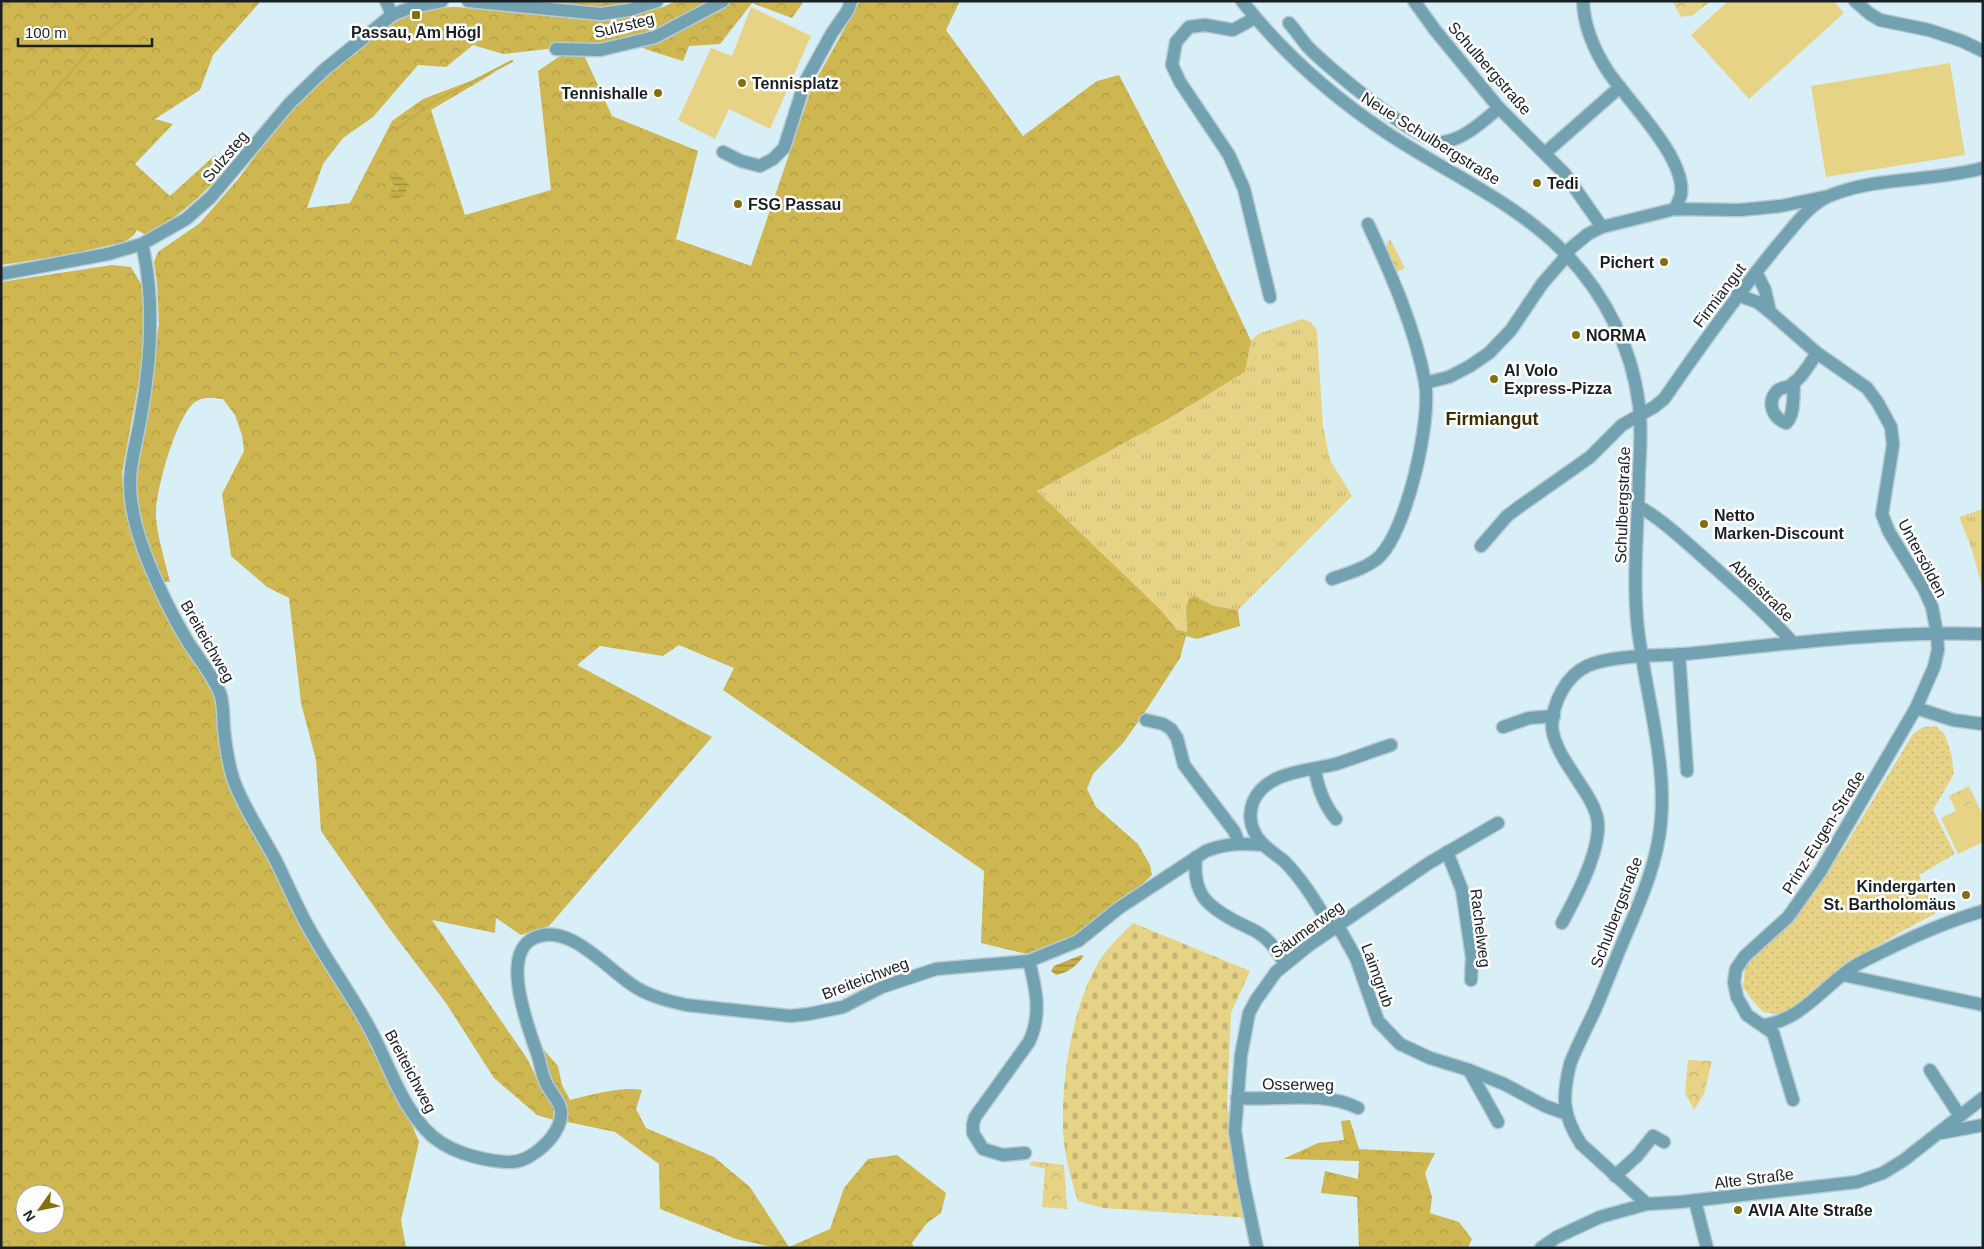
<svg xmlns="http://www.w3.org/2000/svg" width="1984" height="1249" viewBox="0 0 1984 1249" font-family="Helvetica,sans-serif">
<defs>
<pattern id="grass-tufts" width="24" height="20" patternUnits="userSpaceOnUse" patternTransform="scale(1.25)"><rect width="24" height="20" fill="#e7d386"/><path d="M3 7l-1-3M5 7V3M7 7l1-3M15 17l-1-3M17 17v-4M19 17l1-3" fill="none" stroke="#c5b573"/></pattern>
<pattern id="forest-crowns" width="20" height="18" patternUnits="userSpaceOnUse" patternTransform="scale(1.25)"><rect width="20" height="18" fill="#ceb651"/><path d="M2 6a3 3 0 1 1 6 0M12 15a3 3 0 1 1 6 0" fill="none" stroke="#b09c46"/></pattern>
<pattern id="cemetery-stones" width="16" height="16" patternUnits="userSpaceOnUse" patternTransform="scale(1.25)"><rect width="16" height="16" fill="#e7d386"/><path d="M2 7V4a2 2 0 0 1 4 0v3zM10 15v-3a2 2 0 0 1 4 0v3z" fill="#c5b573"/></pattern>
<pattern id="park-crowns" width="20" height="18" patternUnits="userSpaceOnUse" patternTransform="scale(1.25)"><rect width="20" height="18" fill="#e7d386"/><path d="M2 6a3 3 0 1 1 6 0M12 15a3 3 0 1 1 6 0" fill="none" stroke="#c5b573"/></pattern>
<pattern id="garden-dots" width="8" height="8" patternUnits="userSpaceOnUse" patternTransform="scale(1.25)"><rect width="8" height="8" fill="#e7d386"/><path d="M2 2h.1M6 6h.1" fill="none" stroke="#c5b573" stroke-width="1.8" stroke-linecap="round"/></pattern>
<pattern id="water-rules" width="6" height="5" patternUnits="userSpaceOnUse" patternTransform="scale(1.25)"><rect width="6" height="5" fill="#c5ad47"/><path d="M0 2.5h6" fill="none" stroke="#9f8c3b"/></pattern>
</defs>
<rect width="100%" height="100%" fill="#d9eff7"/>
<g fill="url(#grass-tufts)">
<path d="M1302,319L1311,322L1317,331L1323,426L1330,460L1352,496L1238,610L1214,606L1195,596L1186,607L1187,633L1177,630L1161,610L1037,491L1168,419L1245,372L1251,341L1258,334Z"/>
<path d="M1983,509V589L1970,544L1959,517Z"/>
</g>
<g fill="url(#forest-crowns)" fill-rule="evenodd">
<path d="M1,1H261L213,55L200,90L155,119L173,124L135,164L170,196L215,155L227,167C202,196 180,216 146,235L137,230L134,235L125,242L67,255L1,265Z"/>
<path d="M534,1H640L611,8L583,7Z"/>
<path d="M676,1H800L803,3L792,18L752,3L720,44L689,46L683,61L648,50L625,40L503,54L473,45L446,67L418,65L373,117L343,138L323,164L307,208L350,203L392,121L423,99L497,71L431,110L465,215L551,190L538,71L560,56L584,55L612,116L698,151L676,239L751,266L812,87L860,1H960L946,30L1023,136L1097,81L1119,75L1191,213L1251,341L1245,372L1168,419L1037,491L1161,610L1177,630L1187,632L1186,607L1189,598L1195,596L1214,606L1238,610L1240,626L1197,639L1186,636L1180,658L1141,718L1123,743L1093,774L1087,789L1096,807L1138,844L1150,865L1152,875L1134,892L1080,934L1031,955L981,943L984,871L723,690L734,668L679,645L663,656L600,646L577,665L712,737L549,926L521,935L496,918L495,933L432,920L528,1060L543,1092L553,1106L554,1120L537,1115L494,1078L446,1003L389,928L321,831L316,760L301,703L289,598L267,587L231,556L222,494L244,451L242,435L235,415L223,399C214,398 202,396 194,403C176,417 154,495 156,518C158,539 165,561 170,582H164L146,543L139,514L136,487L139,448L159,324L157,283L154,262L158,252L200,223L239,178L279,124L319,82L366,44L402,17L424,8L457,7L577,19L629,15L663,7Z"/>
<path d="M112,265L131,267L141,284L145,317L141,370L122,473L126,514L141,555L211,679L218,704L223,753L403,1103L419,1142L401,1220L406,1248H1V282ZM25,1194H55V1224H25Z"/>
<path d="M537,1049H543L558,1066L562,1085L570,1100C590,1095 621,1086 642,1090L636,1109L646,1128L714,1157L750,1187L789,1247L830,1229L844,1188L868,1159L897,1155L946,1193L941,1213L927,1223L912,1243L914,1248H777L736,1239L660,1209L659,1164L615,1132L563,1121Z"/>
<path d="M1350,1120L1359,1149L1435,1153L1425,1173L1432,1197L1430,1213L1459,1222L1472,1239L1468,1248H1359L1357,1197L1321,1193L1325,1171L1358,1179L1359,1161L1283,1159L1318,1143L1344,1140L1341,1121Z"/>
</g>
<path fill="url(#cemetery-stones)" d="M1133,923L1250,971L1231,1013L1227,1105L1239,1175L1249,1218L1103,1208L1078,1201C1072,1182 1066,1162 1064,1142C1059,1090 1071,1009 1098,963C1107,948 1121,935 1133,923Z"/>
<g fill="url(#park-crowns)">
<path d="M1672,1H1711L1693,15L1681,17Z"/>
<path d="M1390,239L1405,268L1392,275C1386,261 1380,252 1390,239Z"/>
<path d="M1969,786L1976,801L1956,811L1949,796Z"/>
<path d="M1688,1060L1712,1061L1704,1094L1694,1110L1685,1093Z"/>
<path d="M1032,1161L1064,1165L1067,1209L1042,1207L1045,1169L1029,1165Z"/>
</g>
<path fill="url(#garden-dots)" d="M1936,726L1945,735L1951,753L1954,774L1933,810L1955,854L1919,875L1936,913L1901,932L1851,961L1797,1007L1781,1015L1763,1012L1752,1000L1743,987L1745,968L1750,956L1793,919L1842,851L1913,734L1923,727Z"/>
<g fill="#e7d386">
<path d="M1728,1H1834L1844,13L1749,99L1691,35Z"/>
<path d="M751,7L811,36L770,129L729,109L715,139L678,120L711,48L732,56Z"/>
<path d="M1950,63L1965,155L1826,177L1811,86Z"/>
<path d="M1976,801L1983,816V842L1958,854L1941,818Z"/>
</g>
<g fill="url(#water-rules)">
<path d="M395,174L404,179L408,184L405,196L393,199L390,193L392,190L398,191L399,187L393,184L390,177Z"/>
<path d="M1081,955L1084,956C1076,966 1068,973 1056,975L1051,971L1054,966Z"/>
</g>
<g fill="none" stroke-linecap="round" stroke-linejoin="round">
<g stroke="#c5ad47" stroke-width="2.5">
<path d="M398,128L435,101L512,61"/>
<path d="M1,133L36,112L103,35L145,1"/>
</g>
<defs>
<g id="minor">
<path d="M386,1L392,15"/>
<path d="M468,1L601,14L629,10L657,1"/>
<path d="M1242,1C1282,52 1333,97 1387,133C1447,173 1514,201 1565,253C1605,294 1632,348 1639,405C1642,428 1640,451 1639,474C1638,523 1633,572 1637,620C1643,685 1667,758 1661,821C1658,859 1643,895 1628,930C1616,957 1606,985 1594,1012C1586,1029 1577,1046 1570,1064C1562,1098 1562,1114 1581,1144L1647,1204"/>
<path d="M1414,1L1435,30L1499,108L1565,174L1602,227L1588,234L1571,248L1562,261L1542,284L1511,330L1489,353L1470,366L1449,377L1425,383"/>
<path d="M1583,1C1584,27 1595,52 1609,73C1629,102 1686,158 1681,194C1680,199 1677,204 1675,209"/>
<path d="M1855,1L1870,14L1880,20L1929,30L1962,41L1983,51"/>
<path d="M1255,18L1233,30L1205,25L1189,27L1176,42L1172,65L1180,82L1229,155L1244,189L1270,297"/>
<path d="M1289,23C1296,31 1302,40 1308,47C1326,66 1421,146 1444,142C1466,138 1483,121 1499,108"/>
<path d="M556,49L600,50L655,37L723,1"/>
<path d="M723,152L741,161L760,166L773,159L784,148L805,82L832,33L848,10L851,1"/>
<path d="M1545,153L1620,87"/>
<path d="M1602,227L1675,209L1740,210L1781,206L1824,197"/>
<path d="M142,244C155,299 151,360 141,416C135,451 125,475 133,512C140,551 167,607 188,642C199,659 212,674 220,693C224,704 223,718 224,730C226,747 228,765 234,781C244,809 262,834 276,861C286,881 295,902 305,921C325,959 351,993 371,1031C388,1063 400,1102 425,1129C444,1151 479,1160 506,1162C520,1163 530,1157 540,1149C551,1140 562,1126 561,1111C560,1101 551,1093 547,1085C542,1076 541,1066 538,1056C529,1029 499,954 534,938C570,921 609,972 637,988C652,997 669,1001 686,1005L790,1016L809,1014L843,1007L882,987L936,969L1029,961L1078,941L1119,908L1206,851C1226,843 1243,843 1264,845"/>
<path d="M1756,272L1765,290L1770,312"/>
<path d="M1,274L108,254L142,244L186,219L211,197L289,104L325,69L392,15L412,7L442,1"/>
<path d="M1737,295L1757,302L1770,312L1817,353L1867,388L1878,403L1891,427L1893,445L1882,514L1889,532L1924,589L1932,607L1937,633L1938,650L1934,667L1916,708L1820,872L1788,917L1745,956L1736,969L1734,982L1737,997L1747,1015L1773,1033L1793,1100"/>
<path d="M1794,382C1793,393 1795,416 1786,423C1773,418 1766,403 1777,391C1781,387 1787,388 1791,385C1802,378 1810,363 1817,353"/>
<path d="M1638,506C1663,520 1683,540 1704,558C1735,586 1766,612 1793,643"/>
<path d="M1481,546L1507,516L1519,507L1590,457L1622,425L1654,407L1664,399C1700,347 1737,295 1777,246C1792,229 1808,205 1829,196C1877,176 1933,182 1983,168"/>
<path d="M1332,579C1348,573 1368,568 1380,556C1407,529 1432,419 1425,382C1415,328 1391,274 1368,224"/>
<path d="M1679,654L1687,771"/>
<path d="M1916,708L1953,720L1983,724"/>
<path d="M1146,720L1163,724L1171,729L1177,738L1184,765L1234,831L1239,843"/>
<path d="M1503,727L1529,718L1554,716"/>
<path d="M1315,770C1318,788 1324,805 1336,819"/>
<path d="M1447,852L1462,890L1472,957L1471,980"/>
<path d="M1196,857C1192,893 1206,906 1237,922C1246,927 1256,930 1264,937C1273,944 1279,954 1285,964"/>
<path d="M1562,923C1576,897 1599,854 1598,824C1597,806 1582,788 1573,773C1564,760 1552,741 1552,725C1553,702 1566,676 1587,666C1611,655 1658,656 1685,654C1783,644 1883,631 1983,634"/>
<path d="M1338,926L1356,958L1378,1021L1400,1044L1430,1058L1469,1070L1504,1084L1545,1106L1567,1114"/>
<path d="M1332,930C1320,908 1302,879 1284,861C1274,853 1262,846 1256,835C1250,825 1249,813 1253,802C1266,771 1308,771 1336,764C1355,758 1372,751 1391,745"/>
<path d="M1843,975L1983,1005"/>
<path d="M1765,1025C1802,1019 1823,987 1853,967C1862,961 1874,956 1884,951C1916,935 1948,921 1983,911"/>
<path d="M1469,1070L1498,1122"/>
<path d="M1930,1070L1960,1116"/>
<path d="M1237,1098C1276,1101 1322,1090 1358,1108"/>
<path d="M1941,1133L1983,1125"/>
<path d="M1025,1153L1003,1155L983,1149L973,1133V1124L975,1117L1029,1042C1042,1015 1036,989 1029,961"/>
<path d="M1615,1176L1637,1156L1653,1136L1664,1142"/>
<path d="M1695,1201L1707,1248"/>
<path d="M1257,1248L1243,1181L1235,1131L1241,1055L1249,1013L1256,1000L1276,972L1308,946L1429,863L1498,823"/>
<path d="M1541,1248L1557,1237L1600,1217L1647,1204L1680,1202L1857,1182L1883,1173L1904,1160L1983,1098"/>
</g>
</defs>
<use href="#minor" stroke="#b6cad1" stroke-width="15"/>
<use href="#minor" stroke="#72a1b1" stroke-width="12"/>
</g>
<g fill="#836f0d" stroke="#fff" stroke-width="2">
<rect x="411" y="10" width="10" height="10" rx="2.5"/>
<circle cx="742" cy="83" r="5"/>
<circle cx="658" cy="93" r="5"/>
<circle cx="1537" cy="183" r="5"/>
<circle cx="738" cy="204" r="5"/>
<circle cx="1664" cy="262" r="5"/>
<circle cx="1576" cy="335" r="5"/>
<circle cx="1494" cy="379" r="5"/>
<circle cx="1704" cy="524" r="5"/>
<circle cx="1966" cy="895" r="5"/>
<circle cx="1738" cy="1210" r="5"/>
</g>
<g text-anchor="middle" stroke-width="5" stroke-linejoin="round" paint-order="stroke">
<g font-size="16" fill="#182023" stroke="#fff">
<text transform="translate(624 25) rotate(-14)" y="6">Sulzsteg</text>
<text transform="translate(1490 68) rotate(49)" y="6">Schulbergstraße</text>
<text transform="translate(1431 138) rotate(32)" y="6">Neue Schulbergstraße</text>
<text transform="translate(225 156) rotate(-50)" y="6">Sulzsteg</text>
<text transform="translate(1719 295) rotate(-53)" y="6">Firmiangut</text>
<text transform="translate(1622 505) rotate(-88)" y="6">Schulbergstraße</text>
<text transform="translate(1923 558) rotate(62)" y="6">Untersölden</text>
<text transform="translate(1762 590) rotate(44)" y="6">Abteistraße</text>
<text transform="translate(208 641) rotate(60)" y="6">Breiteichweg</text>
<text transform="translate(1823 832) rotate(-58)" y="6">Prinz-Eugen-Straße</text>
<text transform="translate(1616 912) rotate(-69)" y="6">Schulbergstraße</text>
<text transform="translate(1481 928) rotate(83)" y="6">Rachelweg</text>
<text transform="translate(1307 929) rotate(-36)" y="6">Säumerweg</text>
<text transform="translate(1378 975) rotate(70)" y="6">Laimgrub</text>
<text transform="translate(865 978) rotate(-21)" y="6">Breiteichweg</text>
<text transform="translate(411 1071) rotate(62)" y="6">Breiteichweg</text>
<text transform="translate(1298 1084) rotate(1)" y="6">Osserweg</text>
<text transform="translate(1754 1178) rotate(-7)" y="6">Alte Straße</text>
</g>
<g font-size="16" font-weight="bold" fill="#182023" stroke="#fff" text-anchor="start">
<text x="416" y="38" text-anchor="middle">Passau, Am Högl</text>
<text x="752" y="89">Tennisplatz</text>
<text x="648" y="99" text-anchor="end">Tennishalle</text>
<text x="1547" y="189">Tedi</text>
<text x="748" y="210">FSG Passau</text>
<text x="1654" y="268" text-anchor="end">Pichert</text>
<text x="1586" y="341">NORMA</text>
<text x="1504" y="376">Al Volo<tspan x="1504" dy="18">Express-Pizza</tspan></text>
<text x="1714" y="521">Netto<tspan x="1714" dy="18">Marken-Discount</tspan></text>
<text x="1956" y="892" text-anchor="end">Kindergarten<tspan x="1956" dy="18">St. Bartholomäus</tspan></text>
<text x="1748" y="1216">AVIA Alte Straße</text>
</g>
<g font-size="18" font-weight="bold" fill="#382f03" stroke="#fff">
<text x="1492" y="425">Firmiangut</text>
</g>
</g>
<rect width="1984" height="1249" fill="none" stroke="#182023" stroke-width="5"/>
<g transform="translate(40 1209) rotate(237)"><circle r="24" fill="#ffffff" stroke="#a3a6a7"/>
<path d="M0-4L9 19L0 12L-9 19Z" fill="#836f0d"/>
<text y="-8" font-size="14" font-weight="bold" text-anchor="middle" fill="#182023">N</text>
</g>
<path d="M18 38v8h134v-8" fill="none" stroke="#182023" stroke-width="2.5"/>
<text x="25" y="38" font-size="15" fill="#182023" stroke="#ffffff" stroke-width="4" paint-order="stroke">100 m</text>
</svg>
